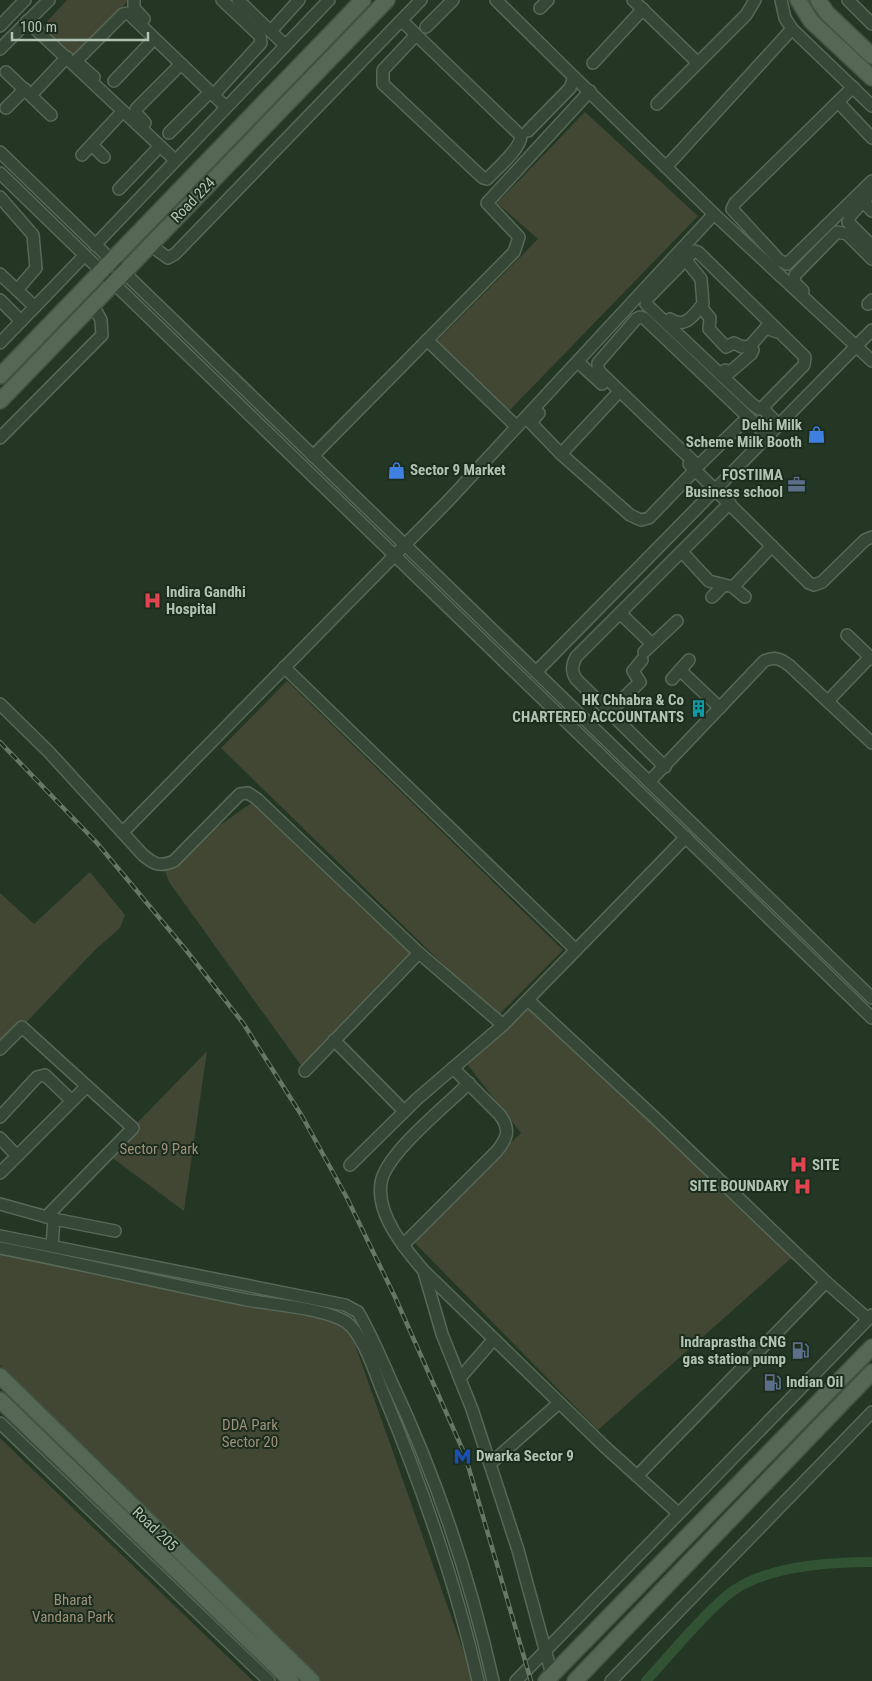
<svg xmlns="http://www.w3.org/2000/svg" width="872" height="1681" viewBox="0 0 872 1681" font-family="'Roboto Condensed',sans-serif">
<rect width="100%" height="100%" fill="#233724"/>
<g fill="#414733">
<path d="M67,0H129L73,59L40,29Z"/>
<path d="M585,112L698,216L508,412L437,341L538,239L497,203Z"/>
<path d="M287,681L563,950L497,1017L221,748Z"/>
<path d="M257,799L419,953L305,1071L169,882L163,865Z"/>
<path d="M90,872L125,915L120,928L96,949L0,1050V893L34,924Z"/>
<path d="M528,1000L796,1254L598,1430L410,1238L521,1133L463,1059Z"/>
<path d="M207,1051L184,1211L107,1154Z"/>
<path d="M0,1249L347,1322L474,1681H315L0,1365Z"/>
<path d="M0,1438L253,1681H0Z"/>
</g>
<g fill="none" stroke-linecap="round" stroke-linejoin="round">
<path stroke="#325333" stroke-width="10" d="M646,1681C672,1653 696,1622 725,1597C760,1566 828,1562 872,1562"/>
<defs>
<g id="minor">
<path d="M134,0V8L144,19"/>
<path d="M238,0L285,45"/>
<path d="M496,0L574,77L570,88L528,131"/>
<path d="M633,0L697,62"/>
<path d="M781,0L785,18L792,29L872,106"/>
<path d="M848,0L872,24"/>
<path d="M540,8L548,0"/>
<path d="M27,21L175,160"/>
<path d="M402,21L521,136C521,148 496,170 487,179L483,178L383,84V70L416,35"/>
<path d="M0,26L25,0"/>
<path d="M426,27L453,0"/>
<path d="M271,31L299,0"/>
<path d="M0,49L49,0"/>
<path d="M593,63L643,9"/>
<path d="M6,72L51,115"/>
<path d="M94,77L79,64L78,59L123,14L128,13L226,107"/>
<path d="M574,77L714,214L872,361"/>
<path d="M114,81L154,39"/>
<path d="M853,87L735,203L732,209L779,260L787,264L872,181"/>
<path d="M218,90L261,43L260,36L222,0"/>
<path d="M31,95L67,57"/>
<path d="M838,102L872,138"/>
<path d="M657,104L746,15L755,0"/>
<path d="M6,108L25,89"/>
<path d="M145,123L136,113V109L181,64"/>
<path d="M169,133L210,92"/>
<path d="M92,145L104,157"/>
<path d="M0,152L872,998"/>
<path d="M82,155L123,111"/>
<path d="M666,167L792,29"/>
<path d="M0,173L872,1018"/>
<path d="M119,189L160,146"/>
<path d="M872,192L850,216L848,222L872,246"/>
<path d="M0,197L33,235L36,268L17,290"/>
<path d="M863,201L872,211"/>
<path d="M95,245L329,0"/>
<path d="M150,245L168,258L175,254L421,0"/>
<path d="M0,274L35,307"/>
<path d="M803,291L794,282L795,275L837,232L847,234L872,259"/>
<path d="M0,300L21,321"/>
<path d="M868,304L872,300"/>
<path d="M701,307L710,318L709,329L726,347L734,343L742,347L750,346L766,328L777,332"/>
<path d="M667,321L670,319C685,329 693,316 703,304L701,279L685,259"/>
<path d="M427,340L517,427"/>
<path d="M0,343L84,256"/>
<path d="M578,362L602,384"/>
<path d="M720,374L725,370L730,372L751,354L753,350L750,346"/>
<path d="M615,396L561,454L630,515L641,520L649,518L695,470"/>
<path d="M762,408L804,365L805,357L698,252L694,251L647,299L646,304L752,404L759,409L762,408L779,425"/>
<path d="M539,413L531,423L561,454"/>
<path d="M748,417L698,466L602,374L598,369V363L636,319L640,317L644,318L768,436"/>
<path d="M0,438L102,335L101,320L93,305"/>
<path d="M313,456L514,252L519,237L487,203L590,91"/>
<path d="M689,464L809,583L814,585L822,582L865,540L872,537"/>
<path d="M682,552L709,581L733,587L745,597"/>
<path d="M733,587L772,546"/>
<path d="M712,597L724,585"/>
<path d="M620,613L652,644"/>
<path d="M847,635L872,659"/>
<path d="M644,652L677,621"/>
<path d="M284,667L576,950"/>
<path d="M680,670L720,708"/>
<path d="M536,672L872,330"/>
<path d="M672,679L689,660"/>
<path d="M828,701L870,657"/>
<path d="M0,704L49,752L143,855C155,865 160,867 174,861L240,794L248,793L257,799L419,953L503,1025"/>
<path d="M609,712L640,682L633,671L642,660"/>
<path d="M665,767L576,679C571,671 572,665 576,657L730,503"/>
<path d="M649,782L764,661C775,656 781,659 790,666L872,743"/>
<path d="M123,832L449,500L714,214"/>
<path d="M528,1000L654,1117L826,1282L868,1319"/>
<path d="M334,1040L404,1111"/>
<path d="M0,1049L22,1027L133,1128L46,1217"/>
<path d="M305,1071L419,953"/>
<path d="M469,1083C447,1105 385,1154 381,1183C376,1215 405,1249 424,1271L605,1447L678,1513"/>
<path d="M0,1117L37,1077L45,1075L72,1101"/>
<path d="M0,1138L17,1156"/>
<path d="M350,1165L417,1099L503,1025L686,837"/>
<path d="M0,1173L87,1086"/>
<path d="M0,1204L54,1219L115,1231"/>
<path d="M0,1236L345,1305L358,1312C371,1334 381,1358 391,1381C436,1476 470,1578 493,1681"/>
<path d="M403,1245L496,1152C507,1139 511,1130 500,1115L453,1068"/>
<path d="M52,1246L54,1219"/>
<path d="M0,1248C83,1264 165,1284 247,1300C274,1305 324,1308 346,1322C363,1333 376,1376 384,1395C422,1487 456,1583 478,1681"/>
<path d="M424,1272L442,1334L472,1409L518,1550L552,1675"/>
<path d="M460,1378L494,1339"/>
<path d="M0,1423L269,1681"/>
<path d="M490,1464L559,1403"/>
<path d="M637,1476L826,1282"/>
<path d="M516,1681L872,1315"/>
<path d="M611,1681L872,1412"/>
</g>
<g id="major">
<path d="M798,0L811,21L872,78"/>
<path d="M818,0L827,13L872,56"/>
<path d="M0,376L363,0"/>
<path d="M0,401L387,0"/>
<path d="M0,1376L312,1681"/>
<path d="M0,1400L291,1681"/>
<path d="M546,1681L872,1347"/>
<path d="M575,1681L872,1372"/>
</g>
</defs>
<use href="#minor" stroke="#576858" stroke-width="14"/>
<use href="#major" stroke="#435343" stroke-width="18"/>
<use href="#minor" stroke="#374737" stroke-width="11"/>
<use href="#major" stroke="#556755" stroke-width="15"/>
<defs>
<path id="rail" d="M0,742L97,843L186,950L243,1023L302,1116L347,1198L395,1297L465,1455L531,1681"/>
</defs>
<use href="#rail" stroke="#647865" stroke-width="4.5"/>
<use href="#rail" stroke="#1c2c1d" stroke-width="2.5" stroke-dasharray="8" stroke-linecap="butt"/>
</g>
<defs>
<symbol id="shop-bare" viewBox="-9 -9 18 18"><path d="M-5-2.5h2.3a2.7 3.5 0 0 1 5.4 0H5L5.5 6h-11ZM-1.5-2.5h3a1.5 2.3 0 0 0-3 0Z" fill="#3f7fe0" stroke="#1c2c1d" stroke-width="2.5" paint-order="stroke"/></symbol>
<symbol id="office-bare" viewBox="-9 -9 18 18"><path d="M-6-3h4V-5.5h4V-3h4V5H-6ZM-1-4.5V-3h2v-1.5ZM-6 0V1H6V0Z" fill="#5c6f8a" stroke="#1c2c1d" stroke-width="2.5" paint-order="stroke"/></symbol>
<symbol id="hospital-bare" viewBox="-9 -9 18 18"><path d="M-5-5h3v3.5h4V-5h3V5h-3V1.5h-4V5h-3Z" fill="#e0444e" stroke="#1c2c1d" stroke-width="2.5" paint-order="stroke"/></symbol>
<symbol id="building-bare" viewBox="-9 -9 18 18"><path d="M-4-6H4V6H1V3H-1V6H-4ZM-2.5-4.3h1.7v1.8h-1.7ZM.8-4.3h1.7v1.8H.8ZM-2.5-1h1.7V.8h-1.7ZM.8-1h1.7V.8H.8Z" fill="#0f9aa8" stroke="#1c2c1d" stroke-width="2.5" paint-order="stroke"/></symbol>
<symbol id="fuel-bare" viewBox="-9 -9 18 18"><path d="M-5.5-6h7V0h2V4h1.3V-2.5L3-4.5l.8-.8L6-3V5H2.5V1h-1V6h-7ZM-4.2-4.7v3.2H.2V-4.7Z" fill="#5c6f8a" stroke="#1c2c1d" stroke-width="2.5" paint-order="stroke"/></symbol>
<symbol id="metro-bare" viewBox="-9 -9 18 18"><path d="M-5.5 5V-5H-3L0 0L3-5H5.5V5H3V-.5L0 4L-3-.5V5Z" fill="#1a4fb4" stroke="#1c2c1d" stroke-width="2.5" paint-order="stroke"/></symbol>
</defs>
<g fill-rule="evenodd">
<use href="#shop-bare" x="804" y="422" width="25" height="25"/>
<use href="#shop-bare" x="384" y="458" width="25" height="25"/>
<use href="#office-bare" x="784" y="472" width="25" height="25"/>
<use href="#hospital-bare" x="140" y="588" width="25" height="25"/>
<use href="#building-bare" x="686" y="696" width="25" height="25"/>
<use href="#hospital-bare" x="786" y="1152" width="25" height="25"/>
<use href="#hospital-bare" x="790" y="1174" width="25" height="25"/>
<use href="#fuel-bare" x="788" y="1338" width="25" height="25"/>
<use href="#fuel-bare" x="760" y="1370" width="25" height="25"/>
<use href="#metro-bare" x="450" y="1444" width="25" height="25"/>
</g>
<g text-anchor="middle" stroke-width="4" stroke-linejoin="round" paint-order="stroke">
<g font-size="15" fill="#b1c3b3" stroke="#1c2c1d">
<text transform="translate(193 200) rotate(-46)" y="5">Road 224</text>
<text transform="translate(155 1529) rotate(44)" y="5">Road 205</text>
</g>
<g font-size="15" font-weight="bold" fill="#b1c3b3" stroke="#1c2c1d" text-anchor="end">
<text x="802" y="430">Delhi Milk<tspan x="802" dy="17">Scheme Milk Booth</tspan></text>
<text x="410" y="475" text-anchor="start">Sector 9 Market</text>
<text x="783" y="480">FOSTIIMA<tspan x="783" dy="17">Business school</tspan></text>
<text x="166" y="597" text-anchor="start">Indira Gandhi<tspan x="166" dy="17">Hospital</tspan></text>
<text x="684" y="705">HK Chhabra &amp; Co<tspan x="684" dy="17">CHARTERED ACCOUNTANTS</tspan></text>
<text x="812" y="1170" text-anchor="start">SITE</text>
<text x="789" y="1191">SITE BOUNDARY</text>
<text x="786" y="1347">Indraprastha CNG<tspan x="786" dy="17">gas station pump</tspan></text>
<text x="786" y="1387" text-anchor="start">Indian Oil</text>
<text x="476" y="1461" text-anchor="start">Dwarka Sector 9</text>
</g>
<g font-size="15" fill="#9d917a" stroke="#1c2c1d">
<text x="159" y="1154">Sector 9 Park</text>
<text x="250" y="1430">DDA Park<tspan x="250" dy="17">Sector 20</tspan></text>
<text x="73" y="1605">Bharat<tspan x="73" dy="17">Vandana Park</tspan></text>
</g>
</g>
<path d="M12 32v8h136v-8" fill="none" stroke="#b1c3b3" stroke-width="2.5"/>
<text x="20" y="32" font-size="15" fill="#b1c3b3" stroke="#1c2c1d" stroke-width="4" paint-order="stroke">100 m</text>
</svg>
